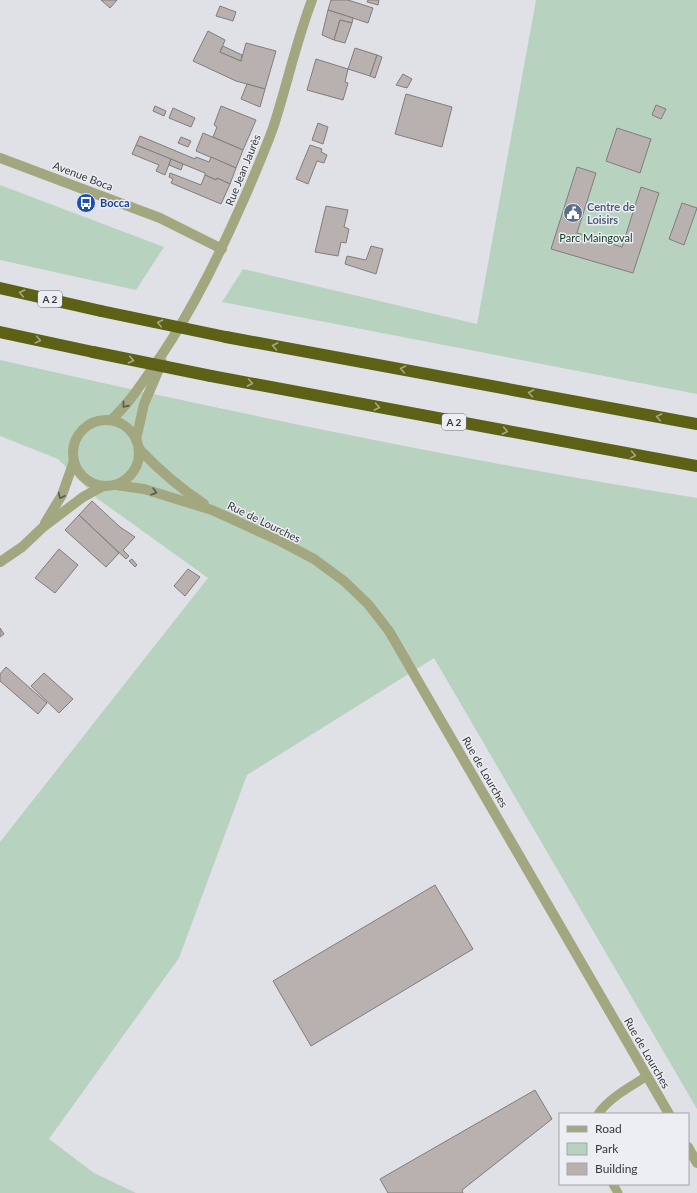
<svg xmlns="http://www.w3.org/2000/svg" width="697" height="1193" viewBox="0 0 697 1193" font-family="Lato,sans-serif">
<rect width="100%" height="100%" fill="#dfe1e7"/>
<g fill="#b8d2c0">
<path d="M536,0H697V394L222,302L243,269L477,324Z"/>
<path d="M0,185L164,247L136,290L0,260Z"/>
<path d="M0,360C231,412 463,461 697,498V1109L434,658L247,775L179,958L49,1139L94,1173L136,1193H0V842L208,578L98,499L58,459L0,436Z"/>
</g>
<g fill="#b8b1af" stroke="#827c7a">
<path d="M101,0H117L110,8Z"/>
<path d="M331,0H348L373,8L368,23L328,10Z"/>
<path d="M368,0H379L378,5L367,2Z"/>
<path d="M220,6L236,12L233,21L216,16Z"/>
<path d="M328,10L353,18L352,23L340,20L334,40L322,35Z"/>
<path d="M340,20L352,23L345,43L334,40Z"/>
<path d="M208,31L225,40L220,52L241,61L246,43L276,51L265,89L236,81L193,61Z"/>
<path d="M223,46L242,55L241,61L220,52Z"/>
<path d="M355,48L377,55L370,76L348,69Z"/>
<path d="M377,55L382,57L375,78L370,76Z"/>
<path d="M316,59L348,69L345,82L348,83L343,100L307,90Z"/>
<path d="M403,74L412,79L407,88L396,85Z"/>
<path d="M247,84L265,89L260,107L241,99Z"/>
<path d="M406,94L452,107L442,147L395,134Z"/>
<path d="M656,105L666,109L661,119L652,115Z"/>
<path d="M155,106L166,111L164,116L153,111Z"/>
<path d="M221,106L256,120L243,150L213,137L217,127L214,125Z"/>
<path d="M173,108L195,118L191,127L169,118Z"/>
<path d="M318,123L328,127L323,144L312,140Z"/>
<path d="M617,128L651,139L640,173L606,161Z"/>
<path d="M203,133L243,150L236,168L196,151Z"/>
<path d="M140,136L195,159L196,157L209,162L211,157L236,168L230,184L217,178L216,180L205,175V173L136,145Z"/>
<path d="M181,137L191,141L188,147L178,143Z"/>
<path d="M136,145L171,159L165,175L156,171L159,165L132,154Z"/>
<path d="M310,145L322,149L321,152L327,155L324,163L317,161L308,184L296,179Z"/>
<path d="M171,159L183,164L181,170L169,165Z"/>
<path d="M577,167L596,173L577,233L622,247L641,187L659,193L633,273L551,249Z"/>
<path d="M170,173L201,185L205,175L216,180L217,178L230,184L221,204L171,183L173,179L169,177Z"/>
<path d="M682,203L697,208L684,245L669,239Z"/>
<path d="M326,206L348,210L344,227L349,229L346,243L341,242L338,256L315,252Z"/>
<path d="M371,246L383,249L376,274L345,264L347,256L366,260Z"/>
<path d="M92,501L120,527L135,537L123,550L129,556L126,559L79,515Z"/>
<path d="M79,515L119,553L106,567L65,530Z"/>
<path d="M59,549L78,565L55,593L35,578Z"/>
<path d="M132,559L137,565L135,567L129,561Z"/>
<path d="M188,569L200,577L185,596L174,586Z"/>
<path d="M0,628L4,634L0,637Z"/>
<path d="M6,667L47,703L38,714L0,681V674Z"/>
<path d="M44,673L73,699L59,713L31,686Z"/>
<path d="M435,885L473,949L311,1046L273,981Z"/>
<path d="M535,1090L552,1119L462,1190L463,1193H388L380,1179Z"/>
</g>
<g fill="none" stroke-linecap="round" stroke-linejoin="round">
<g stroke="#a3a780" stroke-width="9">
<path d="M598,1114C610,1097 630,1087 647,1076"/>
<path d="M613,1184L618,1193"/>
</g>
<path stroke="#a3a780" stroke-width="10" d="M0,158L160,218L222,249"/>
<g stroke="#a3a780" stroke-width="10">
<path d="M111,420C131,402 145,378 161,356C196,304 222,249 247,192C256,171 265,150 273,128C287,85 296,42 312,0"/>
<circle cx="106" cy="453" r="33"/>
<path d="M136,440L144,404L162,362"/>
<path d="M139,449C159,470 180,488 204,504"/>
<path d="M116,485L144,489L212,510L282,542L314,559L344,581L368,604L389,631L669,1114"/>
<path d="M45,523L62,495L74,461"/>
<path d="M0,562L22,547L42,528L83,497L103,486"/>
<path d="M688,1147L697,1163"/>
</g>
<g stroke="#5d6115" stroke-width="12">
<path d="M0,288L101,311"/>
<path d="M0,332L93,352"/>
<path d="M226,337L697,424"/>
<path d="M211,376L697,466"/>
</g>
<g stroke="#5d6115" stroke-width="12">
<path d="M101,311L226,337"/>
<path d="M93,352L211,376"/>
</g>
</g>
<defs><path id="oneway-chevron" d="M-2-3.5L2.5 0L-2 3.5" fill="none" stroke-width="1.6" stroke-linecap="round" stroke-linejoin="round"/></defs>
<g stroke="#a4a884">
<use href="#oneway-chevron" transform="translate(22 293) rotate(-168)"/>
<use href="#oneway-chevron" transform="translate(160 323) rotate(-168)"/>
<use href="#oneway-chevron" transform="translate(38 340) rotate(12)"/>
<use href="#oneway-chevron" transform="translate(275 346) rotate(-169)"/>
<use href="#oneway-chevron" transform="translate(131 360) rotate(12)"/>
<use href="#oneway-chevron" transform="translate(403 369) rotate(-169)"/>
<use href="#oneway-chevron" transform="translate(250 383) rotate(11)"/>
<use href="#oneway-chevron" transform="translate(531 393) rotate(-169)"/>
<use href="#oneway-chevron" transform="translate(377 407) rotate(11)"/>
<use href="#oneway-chevron" transform="translate(659 417) rotate(-169)"/>
<use href="#oneway-chevron" transform="translate(505 431) rotate(11)"/>
<use href="#oneway-chevron" transform="translate(633 455) rotate(10)"/>
</g>
<g stroke="#585a50">
<use href="#oneway-chevron" transform="translate(125 405) rotate(129)"/>
<use href="#oneway-chevron" transform="translate(154 492) rotate(17)"/>
<use href="#oneway-chevron" transform="translate(61 496) rotate(117)"/>
</g>
<defs>
<symbol id="bus-disc" viewBox="-11 -11 22 22"><circle r="9.5" fill="#1a4fb4" stroke="#eceef4"/><path d="M-5-6H5V4H4V6H2V4H-2V6H-4V4H-5ZM-3.5-4V0h7V-4ZM-3.5 1.2v1.5H-2V1.2ZM2 1.2v1.5H3.5V1.2Z" fill="#fff"/></symbol>
<symbol id="civic-disc" viewBox="-11 -11 22 22"><circle r="9.5" fill="#5c6f8a" stroke="#eceef4"/><path d="M-.6-6.5H3V-4.5H.6V-3L4-1V1h2V6H-6V1h2V-1L-.6-3ZM-1.2 2.5V6h2.4V2.5Z" fill="#fff"/></symbol>
</defs>
<g fill-rule="evenodd">
<use href="#bus-disc" x="75" y="192" width="22" height="22"/>
<use href="#civic-disc" x="562" y="202" width="22" height="22"/>
</g>
<g text-anchor="middle" stroke-width="3" stroke-linejoin="round" paint-order="stroke">
<g fill="#eceef4" stroke="#6e6f72" stroke-width="1">
<rect x="38" y="291" width="24" height="16" rx="3"/>
<rect x="442" y="414" width="24" height="16" rx="3"/>
</g>
<g font-size="10" font-weight="bold" fill="#38393b">
<text x="50" y="303">A 2</text>
<text x="454" y="426">A 2</text>
</g>
<g font-size="11" fill="#38393b" stroke="#eceef4">
<text transform="translate(243 170) rotate(-68)" y="4">Rue Jean Jaurès</text>
<text transform="translate(83 176) rotate(21)" y="4">Avenue Boca</text>
<text transform="translate(264 522) rotate(26)" y="4">Rue de Lourches</text>
<text transform="translate(485 772) rotate(60)" y="4">Rue de Lourches</text>
<text transform="translate(647 1053) rotate(60)" y="4">Rue de Lourches</text>
</g>
<g font-size="11" font-weight="bold" fill="#164399" stroke="#eceef4" text-anchor="start">
<text x="100" y="207">Bocca</text>
</g>
<g font-size="11" font-weight="bold" fill="#4e5e75" stroke="#eceef4" text-anchor="start">
<text x="587" y="211">Centre de<tspan x="587" dy="13">Loisirs</tspan></text>
</g>
<g font-size="11" fill="#0b3c21" stroke="#eceef4">
<text x="596" y="242">Parc Maingoval</text>
</g>
</g>
<rect x="559" y="1113" width="130" height="72" fill="#eceef4" stroke="#a4a6aa"/>
<rect x="567" y="1126" width="20" height="6" fill="#a3a780" stroke="#a4a6aa"/>
<text x="595" y="1133" font-size="12" fill="#38393b">Road</text>
<rect x="567" y="1143" width="20" height="12" fill="#b8d2c0" stroke="#a4a6aa"/>
<text x="595" y="1153" font-size="12" fill="#38393b">Park</text>
<rect x="567" y="1163" width="20" height="12" fill="#b8b1af" stroke="#a4a6aa"/>
<text x="595" y="1173" font-size="12" fill="#38393b">Building</text>
</svg>
